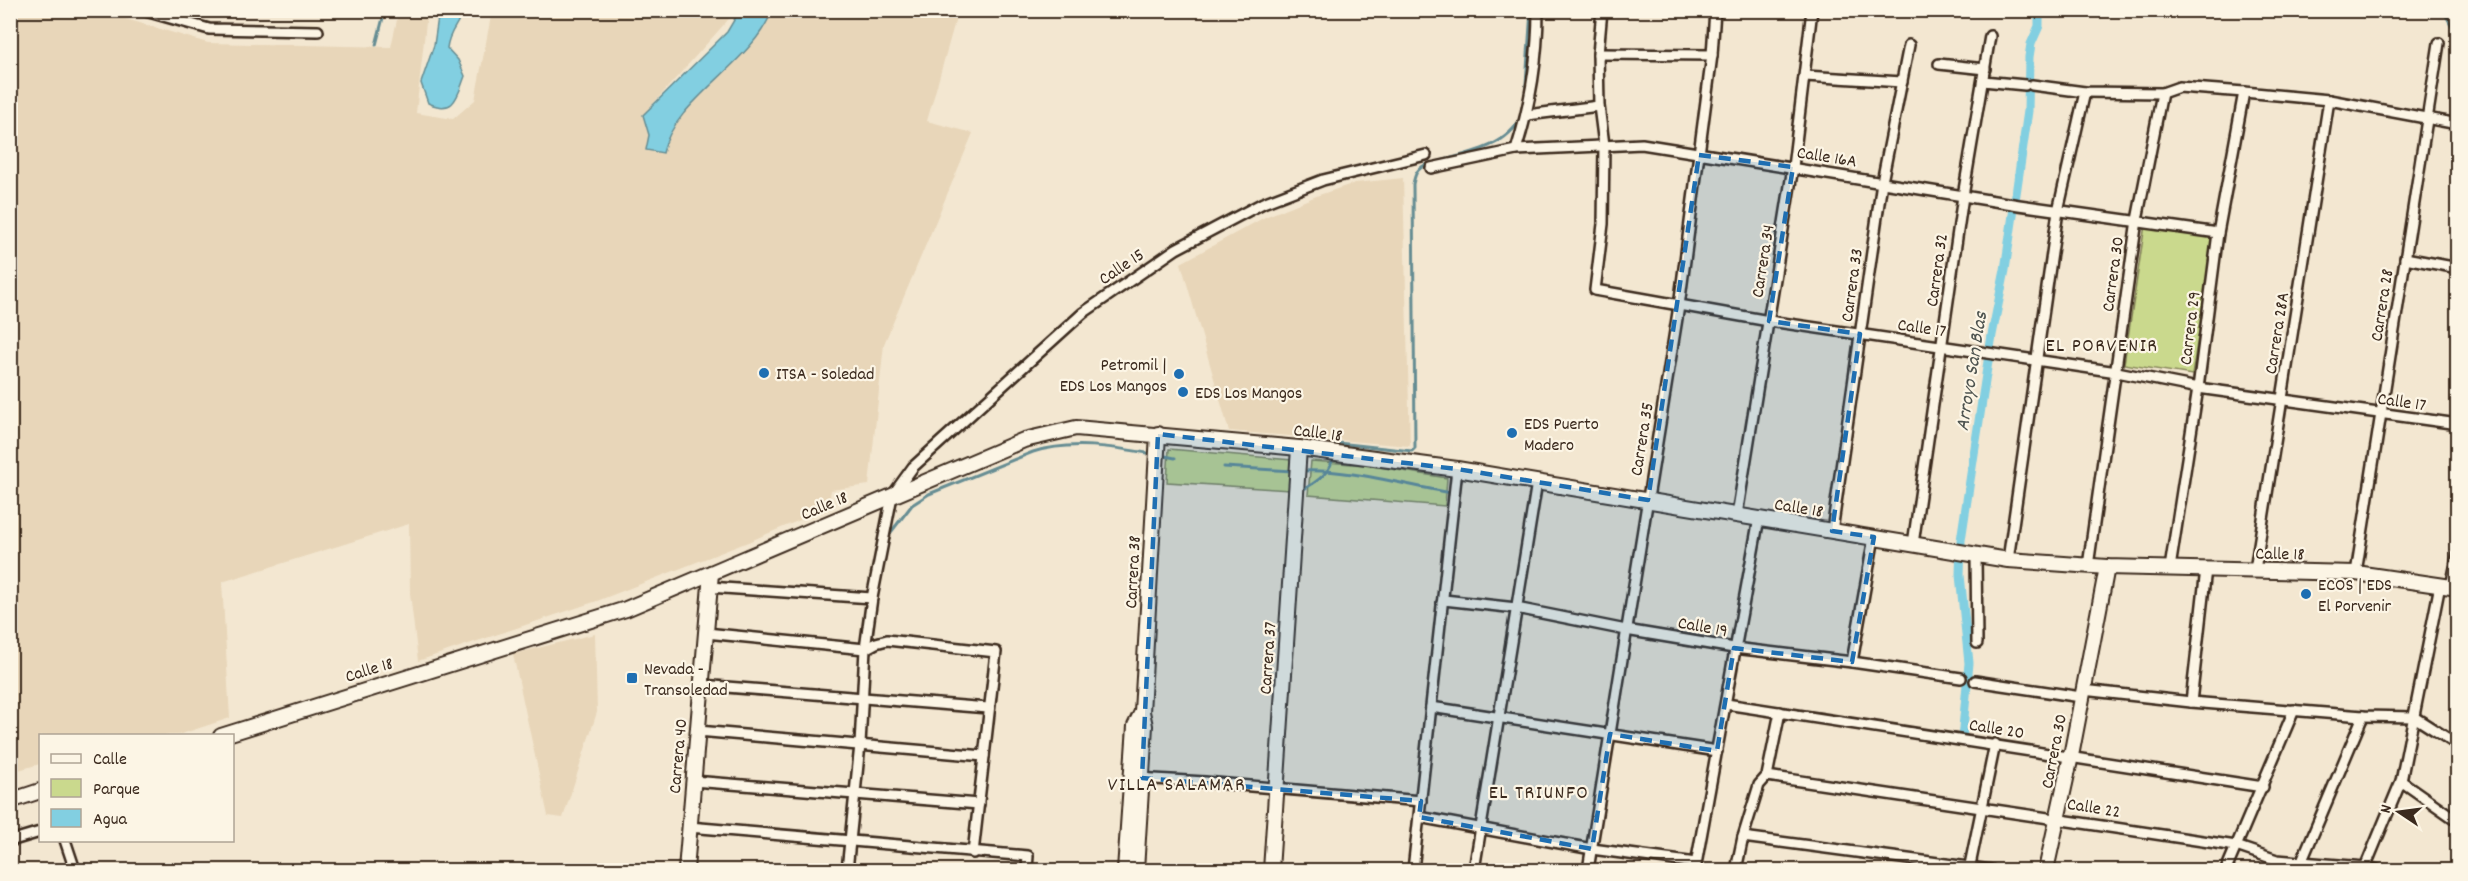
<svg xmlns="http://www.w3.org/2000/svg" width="2468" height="881" viewBox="0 0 2468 881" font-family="Dekko,sans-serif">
<rect width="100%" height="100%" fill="#f3e7d1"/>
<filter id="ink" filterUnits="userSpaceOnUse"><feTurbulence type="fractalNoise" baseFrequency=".0167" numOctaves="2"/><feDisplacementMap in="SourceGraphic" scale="12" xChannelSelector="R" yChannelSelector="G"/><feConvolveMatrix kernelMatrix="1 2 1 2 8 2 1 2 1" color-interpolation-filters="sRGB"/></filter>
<g filter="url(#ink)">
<g fill="#e8d6b9">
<path d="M11,11H99L208,43L391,47L399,11L427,13L416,113L453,119L475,100L492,11H736L643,115L662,153L665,138L679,118L723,74L763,30L772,11H958L927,121L973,133L884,344L869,485L831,490L828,510L800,520L748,542L597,601L418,661L410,593L409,524L222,582L230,718L178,735L40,736V764L11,772Z"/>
<path d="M1403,178L1410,446L1229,431L1181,263L1265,217L1319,195L1355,183Z"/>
<path d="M595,634L597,712L563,818L548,816L513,654Z"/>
</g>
<g fill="#cad98d" stroke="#828256" stroke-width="1.5">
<path d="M2145,225L2214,236L2192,375L2124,364Z"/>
<path d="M1169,449L1292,460L1290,490L1167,482Z"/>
<path d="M1311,461L1366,465L1447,478L1445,506L1308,495Z"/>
</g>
<g fill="#82cfe1" stroke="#668d93" stroke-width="1.5">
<path d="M439,10L462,11C460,24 449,30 447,48L458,60L465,76C457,97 455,115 428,103L421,83L434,45Z"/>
<path d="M740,10L772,11C752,64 673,101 663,153L646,150L649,135L643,115L727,32Z"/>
</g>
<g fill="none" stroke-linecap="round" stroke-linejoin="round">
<g stroke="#668d93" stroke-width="3">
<path d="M2443,10L2458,37"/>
<path d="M376,45L385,10"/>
<path d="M1525,99L1531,10"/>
<path d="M1334,450L1335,444L1338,443L1412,451L1415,448L1413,184C1415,175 1416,170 1425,165C1458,155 1505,151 1521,117"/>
<path d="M1160,455L1175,458"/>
<path d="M1224,467L1293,471"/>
<path d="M1302,471C1353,469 1402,485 1452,493"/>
<path d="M1300,491C1314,484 1332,473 1333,456"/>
<path d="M888,536L912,505L929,494L1033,452C1072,440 1113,447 1153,454"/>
</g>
<path stroke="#82cfe1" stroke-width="9" d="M1962,739L1969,663L1960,575L1961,540L1992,335L2005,270L2028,111L2029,57L2031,44L2039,26V10"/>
<defs>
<g id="street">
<path d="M142,10L209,29L318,31"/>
<path d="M1602,10L1598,54L1599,106L1604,145L1603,224L1595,290L1769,321L2117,372L2198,388L2458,424"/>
<path d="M1598,54L1712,55"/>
<path d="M1939,64L1985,69"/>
<path d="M1805,76L1902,82"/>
<path d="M1983,81L2025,85"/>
<path d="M2032,85L2085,92L2162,93L2179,87L2244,92L2329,100L2458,124"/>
<path d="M1527,115L1599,106"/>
<path d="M1516,150C1530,106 1538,58 1538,10"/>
<path d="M1431,168L1516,150L1642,144L2019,205L2218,233"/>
<path d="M2405,258L2458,268"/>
<path d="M1737,515L1793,167L1812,10"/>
<path d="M1832,531L1882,182L1909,45"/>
<path d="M1913,544L1963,196L1990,36"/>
<path d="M1976,555L1977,643"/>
<path d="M2008,560L2058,211L2085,92"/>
<path d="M2088,566L2137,220L2162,93"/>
<path d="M2170,568L2198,388L2218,233L2244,92"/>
<path d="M2255,570L2329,100"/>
<path d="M2356,573L2439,43"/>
<path d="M709,587L872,598"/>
<path d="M2451,587L2458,553"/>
<path d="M1442,603L1444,600L1516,608L1626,630L1734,648L1852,662L1961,678"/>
<path d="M706,633L865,649L876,643L887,640L996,652L973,853"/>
<path d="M1852,662L1874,537"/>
<path d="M1975,681L2081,697"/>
<path d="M701,685L988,708"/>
<path d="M2083,690L2191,702L2363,716L2414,717L2458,745"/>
<path d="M2191,702L2206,569"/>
<path d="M1726,704L2263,787"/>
<path d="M1431,707L1717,751"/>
<path d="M698,731L984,756"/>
<path d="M1767,776L2236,846L2277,860L2365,867L2378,870"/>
<path d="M1137,778L1205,782L1421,801"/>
<path d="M693,781L979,804"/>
<path d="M2401,781L2458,821"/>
<path d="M1419,817L1592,849L1696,863"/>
<path d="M689,827L1028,856L1027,870"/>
<path d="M1743,837L1991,870"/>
<path d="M65,840L75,870"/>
<path d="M10,841L40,832"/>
<path d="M847,870L860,745L865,649L872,598L892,496L913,467L1083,313L1176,249L1263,203L1323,180L1426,155"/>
<path d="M1413,870L1457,469"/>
<path d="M1474,870L1537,482"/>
<path d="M1588,870L1679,306L1712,55L1715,10"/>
<path d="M1695,870L1759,518"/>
<path d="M1736,870L1743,837L1759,785L1767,776L1780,712"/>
<path d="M1969,870L1995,744"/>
<path d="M2226,870L2294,710"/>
<path d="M2298,870L2363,716"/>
<path d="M2364,870L2401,781L2440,585"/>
</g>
<g id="secondary">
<path d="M221,736L626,609L1024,440L1076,428L1299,448L1457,469L2008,560L2107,567L2356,573L2458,588"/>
<path d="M10,801L40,791"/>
<path d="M686,870L711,573"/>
<path d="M1125,870L1135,726L1142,712"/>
<path d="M1136,870L1145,726L1142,712L1158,434"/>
<path d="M1271,870L1299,448"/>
<path d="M2046,870L2071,756L2107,567"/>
</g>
</defs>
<use href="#street" stroke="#3b2a1e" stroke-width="14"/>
<use href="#secondary" stroke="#3b2a1e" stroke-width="18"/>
<use href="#street" stroke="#fcf5e5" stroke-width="9"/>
<use href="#secondary" stroke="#fcf5e5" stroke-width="14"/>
</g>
</g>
<path fill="#1f6fb2" fill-opacity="0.2" stroke="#1f6fb2" stroke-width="4.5" stroke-dasharray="12 8" stroke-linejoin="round" d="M1699,155L1793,167L1769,321L1860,334L1832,531L1874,537L1852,662L1734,648L1717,751L1610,734L1592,849L1419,817L1421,801L1142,778L1158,434L1457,469L1648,500Z"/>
<g fill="#1f6fb2" stroke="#fcf5e5" stroke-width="2">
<circle cx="764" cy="373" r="6"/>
<circle cx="1179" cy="374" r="6"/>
<circle cx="1183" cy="392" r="6"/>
<circle cx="1512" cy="433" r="6"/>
<circle cx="2306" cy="594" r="6"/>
<rect x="626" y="672" width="12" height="12" rx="3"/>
</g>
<g text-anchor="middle" stroke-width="4.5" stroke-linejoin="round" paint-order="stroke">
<g font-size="18" fill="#3b2a1e" stroke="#fcf5e5">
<text transform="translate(1827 156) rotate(9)" y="6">Calle 16A</text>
<text transform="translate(1762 261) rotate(-81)" y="6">Carrera 34</text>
<text transform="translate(1121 266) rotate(-34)" y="6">Calle 15</text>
<text transform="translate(1936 270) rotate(-82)" y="6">Carrera 32</text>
<text transform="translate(2112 274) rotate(-82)" y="6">Carrera 30</text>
<text transform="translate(1851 285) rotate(-82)" y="6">Carrera 33</text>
<text transform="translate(2381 305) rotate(-81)" y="6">Carrera 28</text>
<text transform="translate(1922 327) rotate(8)" y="6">Calle 17</text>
<text transform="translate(2189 328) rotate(-83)" y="6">Carrera 29</text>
<text transform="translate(2276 333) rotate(-81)" y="6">Carrera 28A</text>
<text transform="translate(2402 401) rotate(8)" y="6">Calle 17</text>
<text transform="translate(1318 432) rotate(7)" y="6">Calle 18</text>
<text transform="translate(1641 439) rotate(-81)" y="6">Carrera 35</text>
<text transform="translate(824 505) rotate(-23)" y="6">Calle 18</text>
<text transform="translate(1799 507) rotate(9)" y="6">Calle 18</text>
<text transform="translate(2280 553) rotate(1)" y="6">Calle 18</text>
<text transform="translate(1132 572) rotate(-87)" y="6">Carrera 38</text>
<text transform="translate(1703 626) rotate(10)" y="6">Calle 19</text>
<text transform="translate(1267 658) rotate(-86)" y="6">Carrera 37</text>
<text transform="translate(369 669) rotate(-17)" y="6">Calle 18</text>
<text transform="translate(1997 728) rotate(9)" y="6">Calle 20</text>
<text transform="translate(2053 751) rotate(-79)" y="6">Carrera 30</text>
<text transform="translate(677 756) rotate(-85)" y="6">Carrera 40</text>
<text transform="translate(2094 807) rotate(9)" y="6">Calle 22</text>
</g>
<g font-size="18" fill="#3b2a1e" stroke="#fcf5e5" text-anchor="start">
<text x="1167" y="370" text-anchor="end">Petromil |<tspan x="1167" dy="21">EDS Los Mangos</tspan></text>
<text x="776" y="379">ITSA - Soledad</text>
<text x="1195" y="398">EDS Los Mangos</text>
<text x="1524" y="429">EDS Puerto<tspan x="1524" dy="21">Madero</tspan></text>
<text x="2318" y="590">ECOS | EDS<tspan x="2318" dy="21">El Porvenir</tspan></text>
<text x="644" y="674">Nevada -<tspan x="644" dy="21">Transoledad</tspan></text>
</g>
<g font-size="20" letter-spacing="1.5" fill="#3b2a1e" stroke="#fcf5e5">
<text x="2102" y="351">EL PORVENIR</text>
<text x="1177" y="790">VILLA SALAMAR</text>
<text x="1539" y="798">EL TRIUNFO</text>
</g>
<g font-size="20" font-style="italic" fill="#4d534f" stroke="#fcf5e5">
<text transform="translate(1970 371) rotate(-81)" y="7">Arroyo San Blas</text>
</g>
</g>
<rect width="2468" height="881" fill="none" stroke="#fcf5e5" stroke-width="36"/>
<rect x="18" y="18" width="2432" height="845" fill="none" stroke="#3b2a1e" stroke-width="2" filter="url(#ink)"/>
<rect x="39" y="734" width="195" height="108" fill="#fcf5e5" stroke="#afa495" stroke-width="1.5"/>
<rect x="51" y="754" width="30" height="9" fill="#fcf5e5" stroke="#afa495" stroke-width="1.5"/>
<text x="93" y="764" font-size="18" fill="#3b2a1e">Calle</text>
<rect x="51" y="779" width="30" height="18" fill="#cad98d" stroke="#afa495" stroke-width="1.5"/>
<text x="93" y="794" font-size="18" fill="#3b2a1e">Parque</text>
<rect x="51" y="809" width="30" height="18" fill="#82cfe1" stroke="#afa495" stroke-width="1.5"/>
<text x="93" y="824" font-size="18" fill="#3b2a1e">Agua</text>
<g transform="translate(2399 812) rotate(283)" stroke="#fcf5e5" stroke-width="4.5" paint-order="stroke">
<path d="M0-4.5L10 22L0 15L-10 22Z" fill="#3b2a1e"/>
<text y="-9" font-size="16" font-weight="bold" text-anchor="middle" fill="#3b2a1e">N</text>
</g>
</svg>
